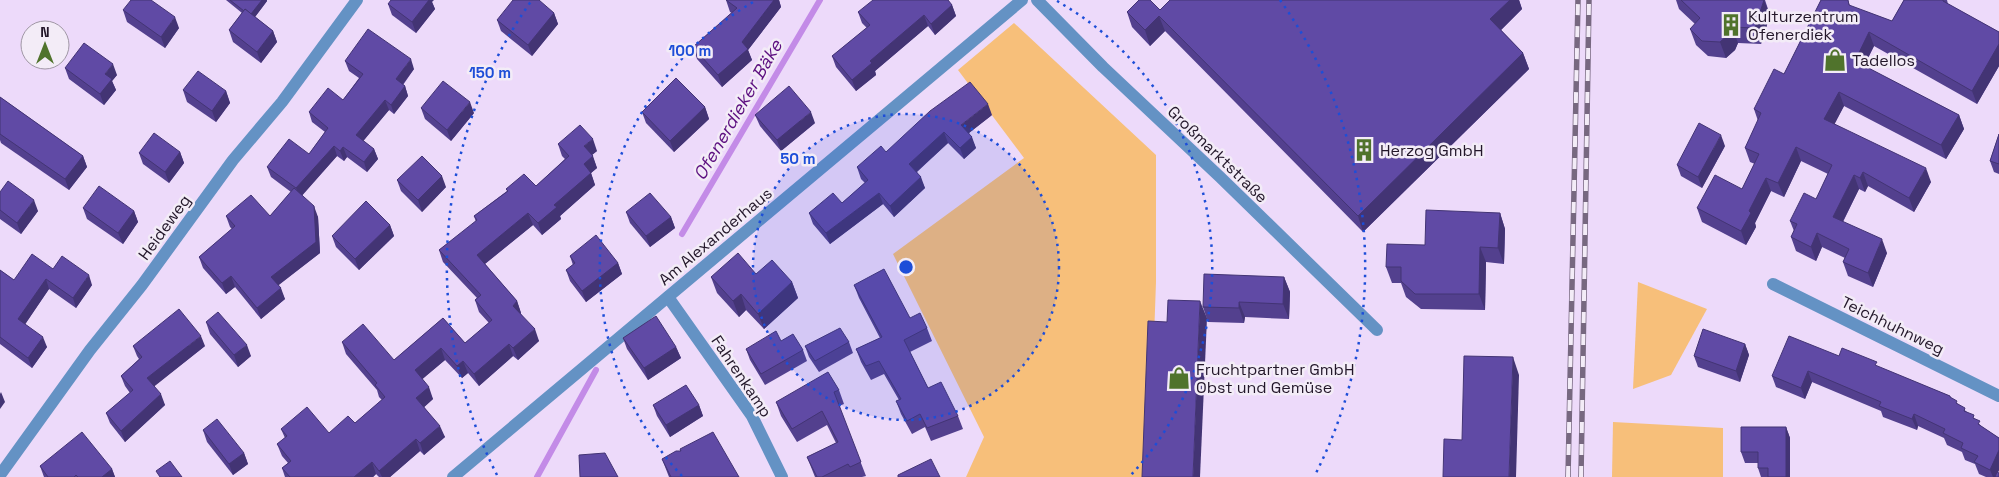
<svg xmlns="http://www.w3.org/2000/svg" width="1999" height="477" viewBox="0 0 1999 477" font-family="'Space Grotesk',sans-serif">
<rect width="100%" height="100%" fill="#eddafa"/>
<g fill="#f7bf7a">
<path d="M1014,23L1156,155V282L1149,477H966L984,437L893,254L1024,158L958,70Z"/>
<path d="M1638,282L1707,309L1671,375L1633,389Z"/>
<path d="M1613,422L1723,428V477H1612Z"/>
</g>
<g fill="none" stroke-linecap="round" stroke-linejoin="round">
<g stroke="#c38be7" stroke-width="6">
<path d="M682,234L820,0"/>
<path d="M537,477L596,370"/>
</g>
<g stroke="#6492c4" stroke-width="12">
<path d="M1037,0L1103,67L1220,177L1377,330"/>
<path d="M1773,284L1999,396"/>
<path d="M668,297L752,416L782,477"/>
<path d="M0,475L90,350L142,285L233,160L282,102L357,0"/>
<path d="M453,477L1022,0"/>
</g>
<defs>
<g id="rail">
<path d="M1568,477L1578,0"/>
<path d="M1581,477L1589,0"/>
</g>
</defs>
<use href="#rail" stroke="#776880" stroke-width="5.5"/>
<use href="#rail" stroke="#f3ecf7" stroke-width="4" stroke-dasharray="11" stroke-linecap="butt"/>
</g>
<g fill="#53408e">
<path d="M226,0H267V1L255,17L273,31L277,42L261,63L233,42L229,30L242,13Z"/>
<path d="M726,0H779L781,7L748,50L752,60L722,87L697,59L693,47L732,13L730,12Z"/>
<path d="M1170,0H1519L1522,9L1501,30L1523,53L1529,69L1363,232L1165,31L1150,46L1132,27L1127,12L1160,10Z"/>
<path d="M1676,0H1765L1770,15L1761,44L1738,43L1735,50L1726,58L1708,56L1696,45L1690,29L1695,24L1679,9Z"/>
<path d="M1821,0H1848L1850,6L1892,21L1904,0H1947L1948,4L1999,32V66L1977,104L1874,46L1864,66L1959,115L1964,129L1946,159L1844,106L1834,124L1931,182L1914,212L1868,186L1865,192L1859,189L1843,222L1887,253L1873,287L1848,276L1843,262L1845,258L1822,247L1816,261L1796,251L1791,237L1794,231L1790,221L1816,199L1828,174L1801,161L1784,197L1771,191L1755,223L1756,227L1746,245L1702,222L1697,208L1742,189L1755,164L1750,162L1745,148L1758,121L1754,109L1784,74Z"/>
<path d="M432,2L435,9L416,33L392,15L388,4Z"/>
<path d="M952,5L956,16L935,35L928,26L875,71L876,75L856,91L836,67L832,56L867,28L862,23L858,12Z"/>
<path d="M123,10L179,28L165,48L127,22Z"/>
<path d="M554,13L558,24L532,56L501,31L497,20Z"/>
<path d="M345,61L414,69L403,85L405,86L408,96L394,114L389,110L363,141L374,149L378,159L367,172L347,157L344,161L337,156L302,195L318,217L320,253L278,285L285,299L261,319L235,287L226,294L203,268L199,257L232,229L230,227L226,216H270L291,192L271,177L267,167L309,154L325,132L312,122L309,112L343,100L359,78L349,71Z"/>
<path d="M65,68L117,75L112,81L116,90L104,105L69,79Z"/>
<path d="M183,90L226,91L230,103L216,122L187,102Z"/>
<path d="M0,97L83,156L87,167L69,190L1,143L0,140Z"/>
<path d="M705,107L709,119L674,152L646,123L642,112Z"/>
<path d="M421,108L474,113L451,141L425,119Z"/>
<path d="M755,115L815,123L781,151L760,126Z"/>
<path d="M992,115L969,133L976,148L964,159L948,143L917,172L925,188L894,217L883,204L830,244L813,224L809,213L842,203L865,183L861,179L857,167L886,152Z"/>
<path d="M1999,134V174L1994,172L1990,161Z"/>
<path d="M558,144L597,151L592,155L597,168L591,173L595,185L560,216L561,219L542,235L533,225L485,264L517,301L521,313V314L539,341L518,360L513,356L479,386L468,373L462,378L445,360L422,379L433,399L424,407L445,437L424,455L420,451L390,477H379L376,474L373,477H285L282,468L288,463L282,456L277,444L285,438L281,429L329,433L355,423L382,400L379,397L377,390L346,354L342,342L394,360L443,318L465,343L489,323L479,312L475,300L477,298L443,262L439,250L476,222L474,216L507,191L506,189L536,186L565,159L562,156Z"/>
<path d="M1725,146L1702,188L1681,176L1677,165Z"/>
<path d="M180,152L184,163L169,183L143,164L139,153Z"/>
<path d="M397,180L446,187L422,212L401,191Z"/>
<path d="M0,192L38,211L21,234L0,219Z"/>
<path d="M83,208L134,211L138,222L123,244L87,219Z"/>
<path d="M626,212L671,217L675,228L650,247L630,223Z"/>
<path d="M1500,213L1505,229L1504,264L1486,262L1485,310L1421,309L1406,297L1401,283H1392L1386,267L1425,245Z"/>
<path d="M390,225L394,236L359,270L336,247L332,236Z"/>
<path d="M570,256L618,263L622,274L586,302L570,281L566,270L573,265Z"/>
<path d="M53,269L92,285L76,308L49,289L25,324L47,347L32,368L0,344V270L14,280Z"/>
<path d="M711,277L792,282L798,298L764,329L746,310L739,317L717,293Z"/>
<path d="M1284,277L1290,292L1289,319L1245,317L1244,323L1208,322L1203,307Z"/>
<path d="M854,285L927,328L932,341L910,352L928,388L958,416L963,429L931,441L925,427L912,434L901,414L896,401L899,400L884,374L871,380L861,362L856,349L880,338L859,298Z"/>
<path d="M206,322L251,356L238,367L210,334Z"/>
<path d="M623,338L676,347L681,358L648,380L627,349Z"/>
<path d="M781,341L803,350L807,361L765,385L750,360L746,349Z"/>
<path d="M849,342L853,353L819,372L809,357L805,346Z"/>
<path d="M1745,344L1749,355L1740,382L1698,367L1694,356Z"/>
<path d="M133,346H205L154,386L165,405L125,442L110,423L106,413L130,393L125,386L121,376L139,359L137,356Z"/>
<path d="M1839,356L1878,367L1950,396L1951,398L1976,420L1981,426L1999,438V470L1998,472L1999,477H1986L1979,474L1975,464L1965,460L1962,452L1947,445L1944,438L1918,426L1917,430L1883,417L1881,411L1812,382L1805,399L1776,387L1772,376Z"/>
<path d="M839,390L844,404L839,406L866,476L862,477H815L807,457L836,443L827,425L797,442L781,416L776,402Z"/>
<path d="M653,405H699L703,416L670,437L657,416Z"/>
<path d="M1786,427L1790,438V477H1761L1758,468V463H1745L1741,452Z"/>
<path d="M203,430L244,453L248,464L233,475L207,442Z"/>
<path d="M680,449L739,477H669L662,459L680,451Z"/>
<path d="M40,466L112,469L115,477H44Z"/>
</g>
<g fill="#433474">
<path d="M262,0H267V1L252,21L250,15Z"/>
<path d="M428,0H434L432,2L435,9L416,33L412,22Z"/>
<path d="M774,0H779L781,7L748,50L752,60L722,87L718,75L742,42Z"/>
<path d="M1510,0H1519L1522,9L1496,35L1490,19Z"/>
<path d="M1764,0L1770,15L1761,44L1755,28Z"/>
<path d="M952,5L956,16L935,35L931,24Z"/>
<path d="M554,13L558,24L532,56L528,45Z"/>
<path d="M924,15L928,26L875,71L876,75L856,91L852,80L870,61Z"/>
<path d="M1159,16L1165,31L1150,46L1145,30Z"/>
<path d="M175,17L179,28L165,48L161,37Z"/>
<path d="M1732,27L1738,43L1735,50L1726,58L1720,42Z"/>
<path d="M273,31L277,42L261,63L257,52Z"/>
<path d="M1869,32L1874,46L1860,74L1855,61Z"/>
<path d="M1999,44V66L1977,104L1972,91Z"/>
<path d="M1523,53L1529,69L1363,232L1358,216Z"/>
<path d="M411,59L414,69L399,89L396,79Z"/>
<path d="M113,64L117,75L112,81L116,90L104,105L100,94L105,74Z"/>
<path d="M405,86L408,96L394,114L391,105Z"/>
<path d="M226,91L230,103L216,122L212,111Z"/>
<path d="M1839,92L1844,106L1830,133L1824,119Z"/>
<path d="M385,100L389,110L360,145L356,135Z"/>
<path d="M470,102L474,113L451,141L447,130Z"/>
<path d="M988,104L992,115L965,136L961,125Z"/>
<path d="M705,107L709,119L674,152L670,141Z"/>
<path d="M811,112L815,123L781,151L777,140Z"/>
<path d="M1959,115L1964,129L1946,159L1941,145Z"/>
<path d="M944,132L948,143L913,175L909,164Z"/>
<path d="M1721,135L1725,146L1702,188L1698,177Z"/>
<path d="M972,137L976,148L964,159L960,148Z"/>
<path d="M593,139L597,151L588,158L584,146Z"/>
<path d="M334,146L337,156L300,198L296,188Z"/>
<path d="M343,147L347,157L344,161L340,151Z"/>
<path d="M1796,147L1801,161L1784,197L1778,183Z"/>
<path d="M374,149L378,159L367,172L364,162Z"/>
<path d="M180,152L184,163L169,183L165,172Z"/>
<path d="M83,156L87,167L69,190L65,179Z"/>
<path d="M593,156L597,168L591,173L595,185L560,216L561,219L542,235L538,223L584,164Z"/>
<path d="M1926,168L1931,182L1914,212L1909,198Z"/>
<path d="M1863,172L1868,186L1865,192L1860,178Z"/>
<path d="M1854,175L1859,189L1838,231L1833,217Z"/>
<path d="M442,176L446,187L422,212L418,200Z"/>
<path d="M921,177L925,188L894,217L890,206Z"/>
<path d="M1766,178L1771,191L1755,223L1756,227L1746,245L1741,231L1749,211Z"/>
<path d="M879,193L883,204L830,244L826,233Z"/>
<path d="M34,200L38,211L21,234L17,223Z"/>
<path d="M314,206L318,217L320,253L275,288L271,277Z"/>
<path d="M134,211L138,222L123,244L118,233Z"/>
<path d="M528,213L533,225L481,267L477,255Z"/>
<path d="M1500,213L1505,229L1504,264L1498,248Z"/>
<path d="M671,217L675,228L650,247L646,236Z"/>
<path d="M390,225L394,236L359,270L355,259Z"/>
<path d="M1817,233L1822,247L1816,261L1811,247Z"/>
<path d="M1882,239L1887,253L1873,287L1868,273Z"/>
<path d="M1480,247L1486,262L1485,310L1479,294Z"/>
<path d="M618,263L622,274L586,302L582,291Z"/>
<path d="M89,275L92,285L76,308L73,298Z"/>
<path d="M231,276L235,287L226,294L222,283Z"/>
<path d="M1284,277L1290,292L1289,319L1283,304Z"/>
<path d="M46,279L49,289L22,329L18,319Z"/>
<path d="M792,282L798,298L764,329L758,314Z"/>
<path d="M281,288L285,299L261,319L257,308Z"/>
<path d="M741,294L746,310L739,317L733,301Z"/>
<path d="M517,301L521,313L518,318L513,306Z"/>
<path d="M1200,301L1207,318L1200,477H1193Z"/>
<path d="M1239,302L1245,317L1244,323L1239,308Z"/>
<path d="M535,329L539,341L518,360L513,348Z"/>
<path d="M201,336L205,346L151,389L147,378Z"/>
<path d="M43,337L47,347L32,368L28,358Z"/>
<path d="M509,344L513,356L479,386L474,374Z"/>
<path d="M1745,344L1749,355L1740,382L1736,371Z"/>
<path d="M247,345L251,356L238,367L234,355Z"/>
<path d="M676,347L681,358L648,380L644,368Z"/>
<path d="M441,348L445,360L419,382L415,370Z"/>
<path d="M1513,357L1519,375L1516,477H1509Z"/>
<path d="M463,361L468,373L462,378L457,366Z"/>
<path d="M1808,371L1812,382L1805,399L1801,388Z"/>
<path d="M429,387L433,399L421,410L416,398Z"/>
<path d="M1,392L5,402L0,409V394Z"/>
<path d="M161,394L165,405L125,442L121,431Z"/>
<path d="M699,405L703,416L670,437L666,425Z"/>
<path d="M1914,414L1918,426L1917,430L1912,419Z"/>
<path d="M440,426L445,437L424,455L420,443Z"/>
<path d="M1786,427L1790,438V477H1786Z"/>
<path d="M416,439L420,451L390,477H382L379,471Z"/>
<path d="M1999,450V470L1996,477H1993L1990,470Z"/>
<path d="M244,453L248,464L233,475L229,464Z"/>
<path d="M372,462L376,474L373,477H354Z"/>
<path d="M112,469L115,477H102Z"/>
</g>
<g fill="#604aa5" stroke="#433474">
<path d="M131,0H151L175,17L161,37L123,10Z"/>
<path d="M230,0H262L251,14L245,9L244,11Z"/>
<path d="M391,0H429L412,22L388,4Z"/>
<path d="M513,0H539L554,13L528,45L497,20Z"/>
<path d="M726,0H774L742,42L748,49L718,75L693,47L737,8Z"/>
<path d="M873,0H948L952,5L931,24L924,15L870,61L872,63L852,80L832,56L870,25L858,12Z"/>
<path d="M1139,0H1150L1160,10L1170,0H1510L1490,19L1523,53L1358,216L1159,16L1145,30L1127,12Z"/>
<path d="M1681,0H1764L1755,28L1732,27L1729,34L1720,42L1702,41L1690,29L1700,18Z"/>
<path d="M1821,0H1848L1849,5L1892,21L1904,0H1943V1L1999,32V44L1972,91L1869,32L1855,61L1959,115L1941,145L1839,92L1824,119L1926,168L1909,198L1863,172L1860,178L1854,175L1833,217L1882,239L1868,273L1843,262L1849,249L1817,233L1811,247L1791,237L1797,224L1790,221L1804,193L1816,199L1832,165L1796,147L1778,183L1766,178L1749,211L1751,213L1741,231L1697,208L1715,175L1742,189L1759,154L1745,148L1761,113L1754,109L1774,69L1784,74Z"/>
<path d="M245,9L273,31L257,52L229,30Z"/>
<path d="M368,29L411,59L396,79L405,86L391,105L385,100L356,135L374,149L364,162L343,147L340,151L334,146L296,188L267,167L289,139L309,154L328,128L309,112L328,88L343,100L363,74L345,61Z"/>
<path d="M84,43L113,64L105,74L112,79L100,94L65,68Z"/>
<path d="M198,71L226,91L212,111L183,90Z"/>
<path d="M676,78L705,107L670,141L642,112Z"/>
<path d="M443,81L470,102L447,130L421,108Z"/>
<path d="M970,82L988,104L961,125L972,137L960,148L944,132L909,164L921,177L890,206L879,193L826,233L809,213L833,193L842,203L868,180L857,167L881,146L886,152L930,111Z"/>
<path d="M789,86L811,112L777,140L755,115Z"/>
<path d="M0,97L83,156L65,179L0,134Z"/>
<path d="M1699,123L1721,135L1698,177L1677,165Z"/>
<path d="M580,125L593,139L584,146L593,156L584,164L591,173L554,205L557,207L538,223L528,213L477,255L517,301L513,306L535,329L513,348L509,344L474,374L463,361L457,366L441,348L415,370L429,387L416,398L440,426L420,443L416,439L379,471L372,462L354,477H290L282,468L291,461L277,444L287,436L281,429L307,407L329,433L348,416L355,423L385,397L375,385L377,383L342,342L363,324L394,360L443,318L465,343L492,320L475,300L481,295L439,250L477,220L474,216L508,191L506,189L524,174L536,186L569,156L558,144Z"/>
<path d="M154,133L180,152L165,172L139,153Z"/>
<path d="M1999,134V164L1990,161Z"/>
<path d="M422,156L442,176L418,200L397,180Z"/>
<path d="M8,181L34,200L17,223L0,210V192Z"/>
<path d="M99,186L134,211L118,233L83,208Z"/>
<path d="M294,188L314,206L316,242L271,277L281,288L257,308L231,276L222,283L199,257L235,226L226,216L251,195L270,216Z"/>
<path d="M650,193L671,217L646,236L626,212Z"/>
<path d="M366,201L390,225L355,259L332,236Z"/>
<path d="M1426,210L1500,213L1498,248L1480,247L1479,294H1415L1401,281V267H1386L1387,244L1425,245Z"/>
<path d="M596,235L618,263L582,291L566,270L575,263L570,256Z"/>
<path d="M738,253L756,274L772,260L792,282L758,314L741,294L733,301L711,277Z"/>
<path d="M32,254L53,269L62,256L89,275L73,298L46,279L18,319L43,337L28,358L0,337V270L14,280Z"/>
<path d="M884,269L910,318L920,313L927,328L904,340L928,388L941,382L958,416L927,428L920,414L907,421L896,401L901,399L879,361L866,366L856,349L882,337L854,285Z"/>
<path d="M1204,274L1284,277L1283,304L1239,302V308L1203,307Z"/>
<path d="M1168,300L1200,301L1193,477H1142L1148,321L1167,322Z"/>
<path d="M179,309L201,336L147,378L161,394L121,431L106,413L133,390L121,376L142,357L133,346Z"/>
<path d="M218,312L247,345L234,355L206,322Z"/>
<path d="M656,316L676,347L644,368L623,338Z"/>
<path d="M840,328L849,342L815,361L805,346Z"/>
<path d="M1703,329L1745,344L1736,371L1694,356Z"/>
<path d="M776,331L781,341L793,334L803,350L761,374L746,349Z"/>
<path d="M1789,336L1839,356L1842,348L1877,362L1875,365L1950,396V397L1957,401L1956,403L1965,408L1964,411L1974,415L1973,418L1980,421L1978,424L1999,438V450L1990,470L1974,462L1978,456L1961,448L1963,443L1943,433L1945,429L1914,414L1912,419L1879,406L1881,402L1808,371L1801,388L1772,376Z"/>
<path d="M1464,356L1513,357L1509,477H1443L1444,439L1462,440Z"/>
<path d="M828,372L839,390L834,392L861,462L850,467L848,464L822,477H817L807,457L838,442L822,411L792,429L776,402Z"/>
<path d="M686,385L699,405L666,425L653,405Z"/>
<path d="M217,419L244,453L229,464L203,430Z"/>
<path d="M1741,427H1786V477H1768V468H1758V452H1741Z"/>
<path d="M82,432L112,469L102,477H78L76,475L74,477H48L40,466Z"/>
<path d="M713,432L739,477H671L662,459L676,451H681L680,449Z"/>
<path d="M605,453L618,477H580L579,455Z"/>
<path d="M931,459L940,477H898V475Z"/>
<path d="M170,461L182,477H160L156,471Z"/>
<path d="M1997,472L1999,473V477H1995Z"/>
</g>
<circle cx="906" cy="267" r="153" fill="#1d4ed8" fill-opacity=".12"/>
<g fill="none" stroke="#1d4ed8" stroke-width="2.5" stroke-dasharray="2.5 5">
<circle cx="906" cy="267" r="153"/>
<path d="M682 476A306 306 0 0 1 755 1M1057 1A306 306 0 0 1 1130 476"/>
<path d="M497 475A459 459 0 0 1 532 0M1280 0A459 459 0 0 1 1315 475"/>
</g>
<defs>
<symbol id="building-bare" viewBox="-9 -9 18 18"><path d="M-4-6H4V6H1V3H-1V6H-4ZM-2.5-4.3h1.7v1.8h-1.7ZM.8-4.3h1.7v1.8H.8ZM-2.5-1h1.7V.8h-1.7ZM.8-1h1.7V.8H.8Z" fill="#50732c" stroke="#f3ecf7" stroke-width="2.5" paint-order="stroke"/></symbol>
<symbol id="shop-bare" viewBox="-9 -9 18 18"><path d="M-5-2.5h2.3a2.7 3.5 0 0 1 5.4 0H5L5.5 6h-11ZM-1.5-2.5h3a1.5 2.3 0 0 0-3 0Z" fill="#50732c" stroke="#f3ecf7" stroke-width="2.5" paint-order="stroke"/></symbol>
</defs>
<g fill-rule="evenodd">
<use href="#building-bare" x="1715" y="9" width="32" height="32"/>
<use href="#shop-bare" x="1819" y="44" width="32" height="32"/>
<use href="#building-bare" x="1348" y="134" width="32" height="32"/>
<use href="#shop-bare" x="1163" y="362" width="32" height="32"/>
</g>
<g text-anchor="middle" stroke-width="5" stroke-linejoin="round" paint-order="stroke">
<g font-size="16" fill="#23172a" stroke="#f3ecf7" text-anchor="start">
<text x="1748" y="22">Kulturzentrum<tspan x="1748" dy="18">Ofenerdiek</tspan></text>
<text x="1852" y="66">Tadellos</text>
<text x="1380" y="156">Herzog GmbH</text>
<text x="1196" y="375">Fruchtpartner GmbH<tspan x="1196" dy="18">Obst und Gemüse</tspan></text>
</g>
<g font-size="16" fill="#23172a" stroke="#f3ecf7">
<text transform="translate(1218 154) rotate(44)" y="6">Großmarktstraße</text>
<text transform="translate(164 227) rotate(-54)" y="6">Heideweg</text>
<text transform="translate(715 236) rotate(-40)" y="6">Am Alexanderhaus</text>
<text transform="translate(1893 325) rotate(26)" y="6">Teichhuhnweg</text>
<text transform="translate(742 376) rotate(56)" y="6">Fahrenkamp</text>
</g>
<g font-size="18" font-style="italic" fill="#5d1080" stroke="#f3ecf7">
<text transform="translate(738 110) rotate(-60)" y="6">Ofenerdieker Bäke</text>
</g>
</g>
<circle cx="906" cy="267" r="8" fill="#1d4ed8" stroke="#f3ecf7" stroke-width="2.5"/>
<g font-size="15" text-anchor="middle" font-weight="bold" fill="#1d4ed8" stroke="#f3ecf7" stroke-width="5" stroke-linejoin="round" paint-order="stroke">
<text x="690" y="56">100 m</text>
<text x="490" y="78">150 m</text>
<text x="798" y="164">50 m</text>
</g>
<g transform="translate(45 45)"><circle r="24" fill="#f3ecf7" stroke="#a097a5"/>
<path d="M0-4L9 19L0 12L-9 19Z" fill="#50732c"/>
<text y="-8" font-size="14" font-weight="bold" text-anchor="middle" fill="#23172a">N</text>
</g>
</svg>
